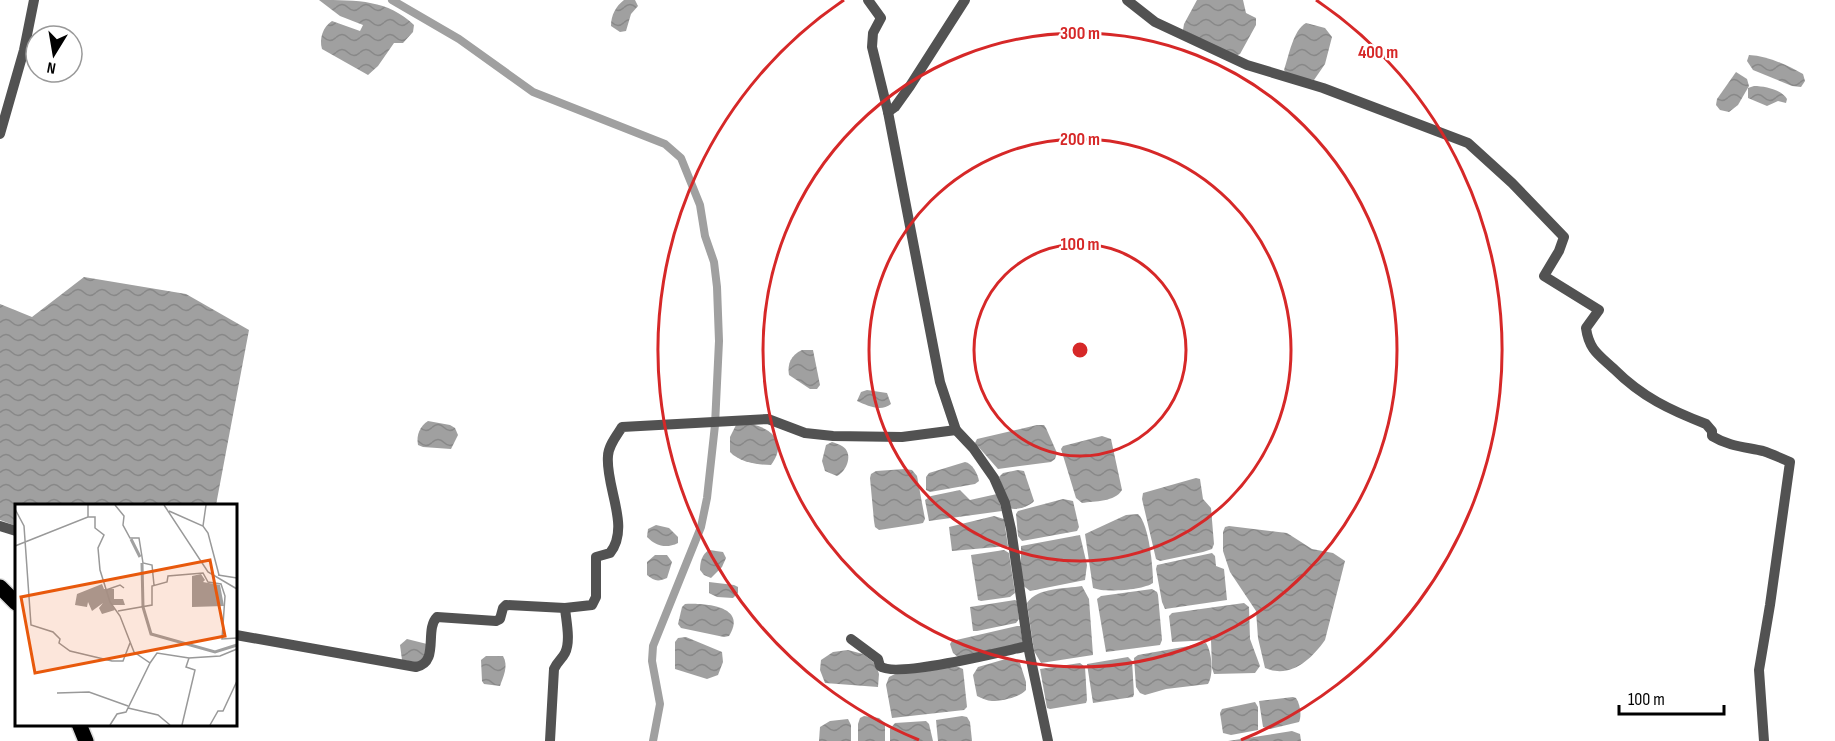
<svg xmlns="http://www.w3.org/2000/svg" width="1835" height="741" viewBox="0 0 1835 741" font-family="'Sofia Sans Condensed',sans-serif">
<defs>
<pattern id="water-waves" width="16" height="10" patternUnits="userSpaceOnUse" patternTransform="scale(1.5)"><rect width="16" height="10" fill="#a0a0a0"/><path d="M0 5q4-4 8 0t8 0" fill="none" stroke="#888"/></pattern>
</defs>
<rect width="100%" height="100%" fill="#fff"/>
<g fill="url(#water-waves)">
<path d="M319,0C358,0 388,0 414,25L413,32L403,43H394L378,66L368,75L322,49C319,38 323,27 332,21L360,31L363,25L340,16Z"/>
<path d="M624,0H635L638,6L631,14L626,31L620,32L611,26C611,15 616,6 624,0Z"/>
<path d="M1197,0H1243L1246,13L1256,18V25L1240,54L1235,56L1183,30L1184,24Z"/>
<path d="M1306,23L1325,28L1332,37L1325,64L1314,80L1289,76L1284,70C1289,56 1293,30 1306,23Z"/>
<path d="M1749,55C1768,56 1787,65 1803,74L1805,81L1801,87L1792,86L1753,70L1747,61Z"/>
<path d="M1736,72L1747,79L1749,86L1738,105L1729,112L1720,110L1716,105L1717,99Z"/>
<path d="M1754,86C1765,86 1782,90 1787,99L1786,103L1778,101L1767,106L1748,98V88Z"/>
<path d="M84,277L186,294L249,330L216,505L16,506V526L0,520V304L32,317Z"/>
<path d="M802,350H813L820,385L817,389H810L789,375C787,364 791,355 802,350Z"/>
<path d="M867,390L887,393L891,404C881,412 868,406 857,401L861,392Z"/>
<path d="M428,421L450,425L455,428L458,435L451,449L423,447L418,445C416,435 420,426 428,421Z"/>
<path d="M737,423C762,422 792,437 771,465C758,465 739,462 730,452V437Z"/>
<path d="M1037,425H1044L1046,428L1057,453L1055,459L1051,462L998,469L975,443L977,439Z"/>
<path d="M1102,436L1111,439L1122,490C1115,502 1095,501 1082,503L1076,498L1061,449L1063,446Z"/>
<path d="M832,442C835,443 839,444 842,446C854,453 847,471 837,476L825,471L822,461L826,445Z"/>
<path d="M965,462C972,463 978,474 979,481L975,484L930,492L926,490V477L929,473Z"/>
<path d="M905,469L912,470L917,476L925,519L923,523L918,524L879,530L875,527L874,521L870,478L871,474L876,471Z"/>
<path d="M1018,470L1024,471L1034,501C1030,506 1016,511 1010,508L999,477L1003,473Z"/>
<path d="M1196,478L1200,479L1203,499L1211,508L1214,544L1212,549L1203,552L1160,561L1156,559L1142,499L1143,493Z"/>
<path d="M960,490L970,500L997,494L1002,511L929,521L925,500L931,496Z"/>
<path d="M1063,499L1073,501L1079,527L1077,531L1022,541L1018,536L1016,514L1018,511Z"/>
<path d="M1138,514C1149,524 1153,567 1153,583C1143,590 1105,593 1093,588L1085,534L1126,515Z"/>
<path d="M994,516L1004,519L1008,546L952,551L949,527Z"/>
<path d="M656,525L669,528L678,537V543C666,549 656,546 647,537L648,529Z"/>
<path d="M1229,526L1287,533L1312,549L1333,553L1345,561L1325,640C1311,660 1290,679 1265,668L1258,638L1256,611L1230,572L1223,551V532L1225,527Z"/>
<path d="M1080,535L1087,565L1085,580L1030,591L1021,584V546Z"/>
<path d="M709,550L723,552L726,558L722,567L711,578L704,575L700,570C700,562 702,554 709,550Z"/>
<path d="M1004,550L1009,553L1015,593L1010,597L981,601L978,600L971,555Z"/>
<path d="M1212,553L1215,556L1216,566L1224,569L1227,600L1165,609L1162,602L1156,569L1157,565Z"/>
<path d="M655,555H667L672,562L667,578C658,582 654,581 647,575V562Z"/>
<path d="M709,582L734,585L738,587V593L733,598L717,597L709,593Z"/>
<path d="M1082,586L1089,599L1093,655L1041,663L1034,651L1027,603C1038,587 1065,589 1082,586Z"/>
<path d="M1152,589L1157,592L1158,595L1162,640L1160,645L1106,652L1097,599L1101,596Z"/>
<path d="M1015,600L1017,601L1019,619L1016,623L977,631H973L970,607Z"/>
<path d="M1244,603L1249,607L1250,639L1260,666L1255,673L1214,674L1212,668L1211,640L1172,642L1169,616L1172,613Z"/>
<path d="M685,604C705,603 748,606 729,636L724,637L681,628L678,624L682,607Z"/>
<path d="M1017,626H1020L1023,643L958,657L953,653L950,644L952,641Z"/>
<path d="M686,637L722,652L723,662L718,675L707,679L675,669V642L678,638Z"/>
<path d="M407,639L427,644L428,647L421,663L402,660L400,645Z"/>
<path d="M1206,643C1212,652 1214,675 1208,684L1166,689L1145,695L1140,693L1136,687L1134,658L1138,655Z"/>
<path d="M848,650L863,654L876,664L879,674L878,687L825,683L820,670L821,660L833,652Z"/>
<path d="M486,656H503C509,666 503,677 500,686L484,684L482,681L481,660Z"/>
<path d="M1128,657L1132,661L1134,694L1133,697L1093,703L1087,664Z"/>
<path d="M1009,658L1020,663L1026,682V690C1020,697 1002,701 992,701C987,701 982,698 977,696L973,675L978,667Z"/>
<path d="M1080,663L1085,667L1087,700L1086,703L1050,709L1047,708L1040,669Z"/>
<path d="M956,666L963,669L967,707L964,710L892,718L886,685L889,677L895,674Z"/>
<path d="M1293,697L1296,698C1300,704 1302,715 1299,722L1270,729L1263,727L1259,701Z"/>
<path d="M1255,702L1258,707V730L1231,735L1223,733L1220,713L1222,709Z"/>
<path d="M864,716L879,718L885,723V741H858V724L860,718Z"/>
<path d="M962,716L967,717L970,722L972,741H938L936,720Z"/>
<path d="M848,719L851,725V741H819L820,727L830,721Z"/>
<path d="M926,721L929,724L933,741H890V729L895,723Z"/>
<path d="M1292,731L1300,734L1301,741H1228Z"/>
</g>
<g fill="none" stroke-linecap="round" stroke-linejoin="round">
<path stroke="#a0a0a0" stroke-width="8" d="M392,0L459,39L533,92L665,144L681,158L700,205L705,236L714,262L717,287L719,341L715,425L707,498L701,527L653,646L652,661L660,704L653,741"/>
<defs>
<g id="highway">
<path d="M0,587L16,603"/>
<path d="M79,724L86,741"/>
</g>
</defs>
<use href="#highway" stroke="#dbdbdb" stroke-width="18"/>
<g stroke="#525252" stroke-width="10">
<path d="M868,0L881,18L873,33L872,47L888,112L940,382L956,430L973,448L994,478L1005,503L1011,529L1028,646L1048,741"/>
<path d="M1127,0L1155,22L1247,65L1323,88L1468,143L1512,183L1564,237L1559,251L1544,276L1599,310L1586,328C1589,350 1599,355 1614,369C1642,397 1670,410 1706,424L1712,431V436C1728,446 1745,447 1763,451C1772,454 1781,458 1790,462L1770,605L1759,670L1764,741"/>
<path d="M888,112L895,107L910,86L965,0"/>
<path d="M0,134L24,50L34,0"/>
<path d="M0,526L16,531"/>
<path d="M236,635L416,667C440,662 424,630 437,617L496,621L500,619L503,608L506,605L565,608L592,605L596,597V557L610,553C631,527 605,486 608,456C608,446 617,435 622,427L768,419L805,433L833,436L902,437L956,430"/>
<path d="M851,639L878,659L880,666C895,679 1004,651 1028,646"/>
<path d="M550,741L554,669C557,662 562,659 565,653C571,641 566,620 565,608"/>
</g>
<use href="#highway" stroke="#000" stroke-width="15"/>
</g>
<g fill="none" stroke="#d62828" stroke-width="3">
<circle cx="1080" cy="350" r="106"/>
<circle cx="1080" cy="350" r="211"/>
<circle cx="1080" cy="350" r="317"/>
<path d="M919 740A422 422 0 0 1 844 0M1316 0A422 422 0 0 1 1241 740"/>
</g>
<g transform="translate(15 504)">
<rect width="222" height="222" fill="#fff"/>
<path d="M186,70L190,76L188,78L205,81L209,102L177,103V72ZM87,80L89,85H99V95H108L110,101H97L100,106L87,110L84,104L88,99L77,107L73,98L72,103L60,101L62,90Z" fill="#a0a0a0"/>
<path fill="none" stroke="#a0a0a0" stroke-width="3" d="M116,35L125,53M127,59L128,103L136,130L200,148L222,141"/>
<path fill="none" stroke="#999" stroke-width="1.5" d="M100,1L109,12L108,21L115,34H124L128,59L137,61L139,81M149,1L193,68L222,85M0,5L9,22L16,121L38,128L45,135L44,139L55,147L97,157H108L115,139M154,7L188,22L193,29L204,71M73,13H80V24L89,31L83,44L85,66L95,98L105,112L119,148L135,159L111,208L102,210L95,221M188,22L191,1M0,42L73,13V1M203,71L222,74M91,86L105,81L109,84M103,107L137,101V82L152,78L153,72L188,69L193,78L206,80L210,92L207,135L222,134M135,159L142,149L174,154M42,189L74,188L113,202M113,204L143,211L155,221M167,221L180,166L171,163L174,154L205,152L222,145M195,221L203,207H208L222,177"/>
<path fill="#e8590c" fill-opacity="0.15" stroke="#e8590c" stroke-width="3" d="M195,56L210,132L20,169L6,93Z"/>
<rect width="222" height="222" fill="none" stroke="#000" stroke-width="3"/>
</g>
<circle cx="1080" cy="350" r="9" fill="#d62828" stroke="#fff" stroke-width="3"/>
<g font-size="18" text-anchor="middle" font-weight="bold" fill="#d62828" stroke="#fff" stroke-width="4.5" stroke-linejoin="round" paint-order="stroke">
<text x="1080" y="39">300 m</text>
<text x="1378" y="58">400 m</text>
<text x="1080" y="145">200 m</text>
<text x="1080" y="250">100 m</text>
</g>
<g transform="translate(54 54) rotate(191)"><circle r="28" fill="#ffffff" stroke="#999999" stroke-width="1.5"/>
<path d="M0-4.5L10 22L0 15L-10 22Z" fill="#000000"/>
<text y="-9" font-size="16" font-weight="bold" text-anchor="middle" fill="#000000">N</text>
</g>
<path d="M1619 705v9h105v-9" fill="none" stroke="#000000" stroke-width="3"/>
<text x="1628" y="705" font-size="18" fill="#000000" stroke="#ffffff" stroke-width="4.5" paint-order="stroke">100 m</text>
</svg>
